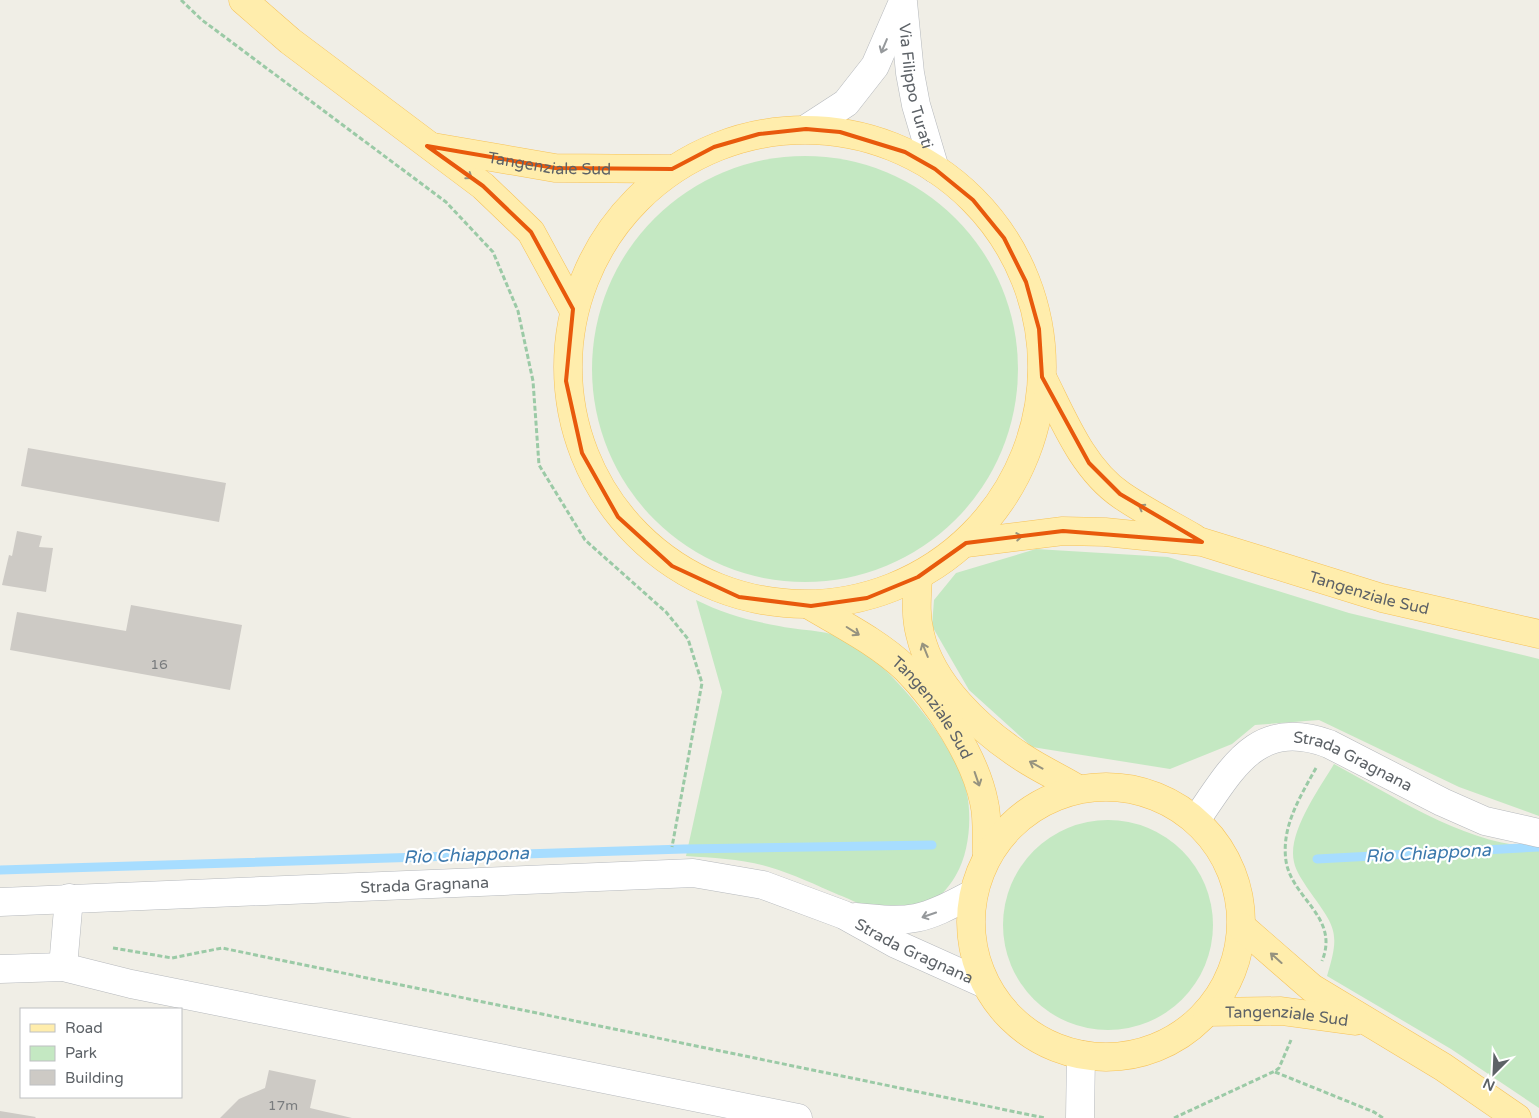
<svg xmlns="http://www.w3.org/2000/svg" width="1539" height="1118" viewBox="0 0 1539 1118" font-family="'Varela Round',sans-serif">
<rect width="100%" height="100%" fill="#f0eee6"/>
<g fill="#c4e8c2">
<circle cx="805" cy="369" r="213"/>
<path d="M1036,549L1168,557L1349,613L1539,659V816L1459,787L1319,720L1255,725L1232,744L1170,769L1032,747L969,690L932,626L934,600L956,573Z"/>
<path d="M696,600C722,613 750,621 779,626C811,633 832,627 861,649C899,677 957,747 967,794C972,819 969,853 956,875C947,891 933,906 913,907C899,908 880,909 867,906C858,904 848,898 839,895C816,885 793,874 769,867C742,859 714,858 686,856L722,692Z"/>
<path d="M1334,764C1392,795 1472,849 1539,846V1108L1451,1049L1327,976C1341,931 1335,927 1308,889C1303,881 1296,872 1294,862C1287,833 1319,789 1334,764Z"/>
<circle cx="1108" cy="925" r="105"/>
</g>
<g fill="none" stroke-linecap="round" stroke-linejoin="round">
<g stroke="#a7ddff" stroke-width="9">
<path d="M1317,859L1539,847"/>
<path d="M0,870L684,849L932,845"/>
</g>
</g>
<g fill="#cdcac5">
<path d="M28,448L226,483L219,522L21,486Z"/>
<path d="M17,531L42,536L39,547L53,548L46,592L2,585L9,555L12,556Z"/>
<path d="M131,605L242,625L230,690L10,650L17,612L126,631Z"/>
<path d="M269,1070L316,1080L310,1108L352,1118H220L239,1099L265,1088Z"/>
<path d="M0,1111L36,1117L35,1118H0Z"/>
</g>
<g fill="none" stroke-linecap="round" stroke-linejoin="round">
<defs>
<g id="minor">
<path id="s1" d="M903,2L910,73L916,105L935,169"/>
<path d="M806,129L846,103L875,66L902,4"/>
<path id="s2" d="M1196,820C1232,769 1256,717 1329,744L1442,802L1485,821L1539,833"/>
<path id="s3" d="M0,902L693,873L763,885L844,915L896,944L985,984"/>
<path d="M855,917C913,923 921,921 972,894"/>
<path d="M63,967L69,898"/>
<path d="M0,969L63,967L131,984L798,1118"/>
<path d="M1080,1118L1081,1055"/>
</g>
<g id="major">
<path d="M243,0L290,41L483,186L531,232L573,309"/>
<circle cx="805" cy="367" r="237"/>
<path id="s4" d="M433,147L555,168L672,169"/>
<path d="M1042,377C1063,418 1082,468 1121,495C1144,511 1170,524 1194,538"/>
<path id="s5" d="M966,543L1063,531L1105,532L1202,542L1382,598L1539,634"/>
<path d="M918,577C917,597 915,615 920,634C931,684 980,730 1022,757C1040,769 1060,778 1078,789"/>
<path id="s6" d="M811,606C843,625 879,643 906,669C938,701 975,757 984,802C988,818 986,838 987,855"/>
<circle cx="1106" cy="922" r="135"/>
<path d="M1242,927L1312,988L1443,1067L1517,1118"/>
<path id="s7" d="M1207,1012L1281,1011L1355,1021"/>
</g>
</defs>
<use href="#minor" stroke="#b6b9bd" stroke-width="29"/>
<use href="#major" stroke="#f6c259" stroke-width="29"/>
<g stroke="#9bcaa6" stroke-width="3" stroke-dasharray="5 2.5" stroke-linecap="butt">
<path d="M181,0L202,20L446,202L493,252L518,311L533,381L539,465L585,540L666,612L688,639L702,683L672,847"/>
<path d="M1316,768C1300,797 1281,827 1286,861C1292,899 1340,917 1322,961"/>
<path d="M113,948L172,958L222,948L1045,1118"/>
<path d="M1275,1072L1374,1112L1383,1118"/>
<path d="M1174,1118L1275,1071L1279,1068L1291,1040"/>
</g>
<use href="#minor" stroke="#fff" stroke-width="28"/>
<use href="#major" stroke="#ffedac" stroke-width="28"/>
</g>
<defs><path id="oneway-shaft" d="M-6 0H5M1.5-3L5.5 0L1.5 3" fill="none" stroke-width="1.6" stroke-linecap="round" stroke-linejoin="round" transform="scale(1.25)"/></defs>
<g stroke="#96999c">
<use href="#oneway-shaft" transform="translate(884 46) rotate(113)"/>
<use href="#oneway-shaft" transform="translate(929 915) rotate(161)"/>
</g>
<g stroke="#96937f">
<use href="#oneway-shaft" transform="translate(466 174) rotate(36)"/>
<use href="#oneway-shaft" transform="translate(1145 509) rotate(-150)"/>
<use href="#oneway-shaft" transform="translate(1015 537) rotate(-7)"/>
<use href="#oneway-shaft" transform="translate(853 631) rotate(32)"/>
<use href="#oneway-shaft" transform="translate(925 650) rotate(-112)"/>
<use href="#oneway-shaft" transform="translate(1036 765) rotate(-151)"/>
<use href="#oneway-shaft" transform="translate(977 779) rotate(71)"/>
<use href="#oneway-shaft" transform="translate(1276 958) rotate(-138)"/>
</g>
<path fill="none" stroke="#e8590c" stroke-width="4" stroke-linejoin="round" d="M806,129L840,132L905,152L935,169L973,200L1004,238L1026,282L1039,329L1042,377L1089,463L1120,494L1202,542L1063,531L966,543L918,577L867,598L811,606L739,597L672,566L618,517L582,453L566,381L573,309L531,232L483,186L427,146L555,168L672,169L714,147L759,134Z"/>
<g text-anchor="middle" stroke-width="4.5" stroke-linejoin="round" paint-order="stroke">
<g font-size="14" fill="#797c7e">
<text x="159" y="669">16</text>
<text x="283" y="1110">17m</text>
</g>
<g font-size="16" fill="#5d6267" stroke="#fff">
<text dy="6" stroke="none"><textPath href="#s1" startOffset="85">Via Filippo Turati</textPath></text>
<text dy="6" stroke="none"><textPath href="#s4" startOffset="118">Tangenziale Sud</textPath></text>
<text dy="6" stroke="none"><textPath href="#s5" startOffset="412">Tangenziale Sud</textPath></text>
<text dy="6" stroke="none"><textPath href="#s6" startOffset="161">Tangenziale Sud</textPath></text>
<text dy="6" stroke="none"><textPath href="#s2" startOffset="199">Strada Gragnana</textPath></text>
<text dy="6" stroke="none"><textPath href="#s3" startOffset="425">Strada Gragnana</textPath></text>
<text dy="6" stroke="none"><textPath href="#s3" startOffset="930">Strada Gragnana</textPath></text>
<text dy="6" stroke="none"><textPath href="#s7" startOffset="80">Tangenziale Sud</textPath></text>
</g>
<g font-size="18" font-style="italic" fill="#3c79ad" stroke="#fff">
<text transform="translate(1428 853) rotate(-3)" y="6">Rio Chiappona</text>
<text transform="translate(466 855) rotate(-2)" y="6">Rio Chiappona</text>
</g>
</g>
<rect x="20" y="1008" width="162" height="90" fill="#ffffff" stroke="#bec0c2"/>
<rect x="30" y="1024" width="25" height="8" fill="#ffedac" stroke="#bec0c2"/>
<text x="65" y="1033" font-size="15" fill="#5d6267">Road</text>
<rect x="30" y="1046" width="25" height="15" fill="#c4e8c2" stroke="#bec0c2"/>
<text x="65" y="1058" font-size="15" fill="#5d6267">Park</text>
<rect x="30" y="1070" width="25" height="15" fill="#cdcac5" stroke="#bec0c2"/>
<text x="65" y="1083" font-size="15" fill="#5d6267">Building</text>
<g transform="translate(1494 1073) rotate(204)" stroke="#ffffff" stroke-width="4" paint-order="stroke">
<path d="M0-4L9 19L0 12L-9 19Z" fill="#5d6267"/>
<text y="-8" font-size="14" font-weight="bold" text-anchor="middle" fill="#5d6267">N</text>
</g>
</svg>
